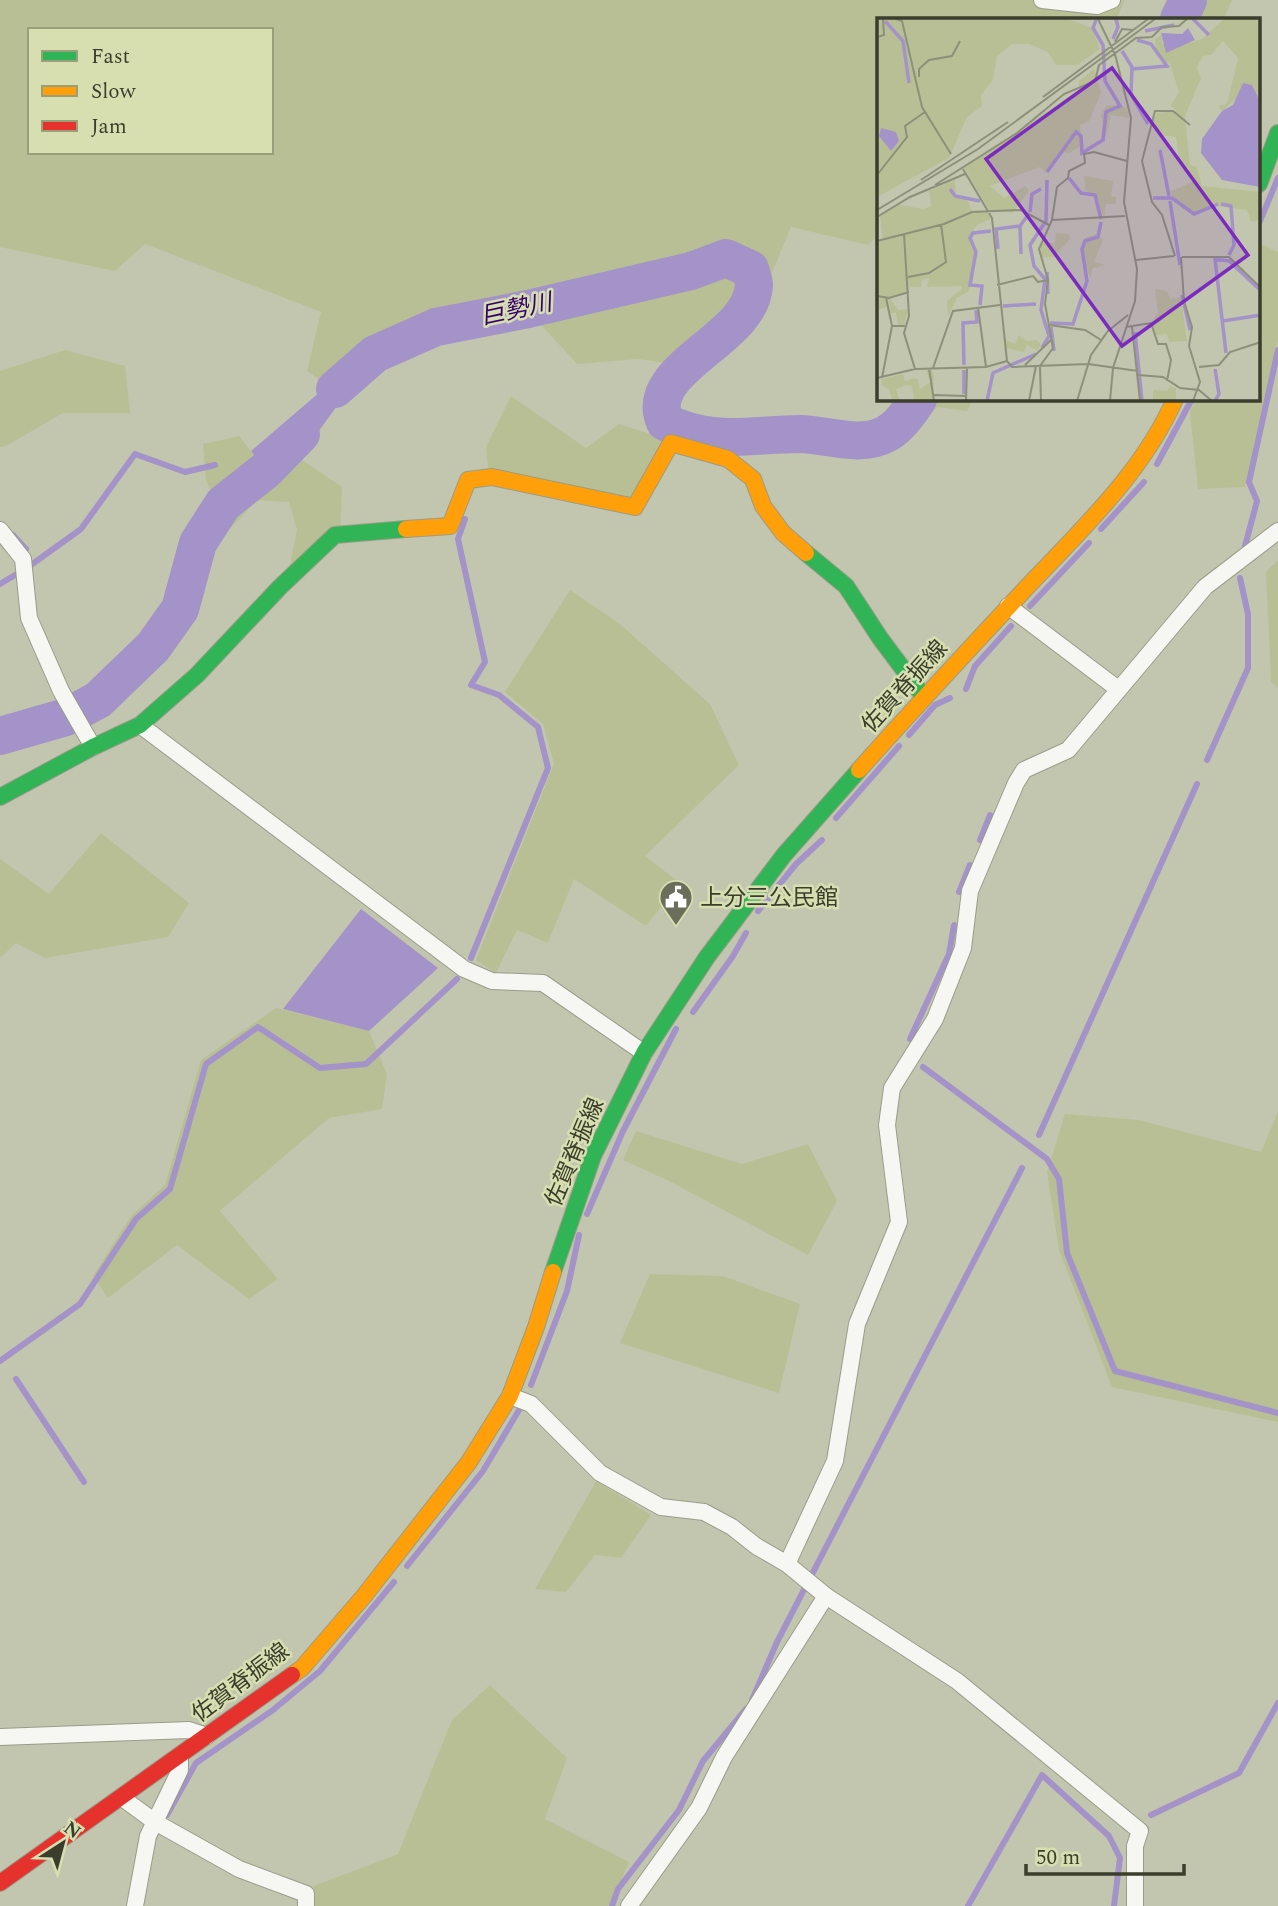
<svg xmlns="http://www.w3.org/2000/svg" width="1278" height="1906" viewBox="0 0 1278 1906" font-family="Spectral,'Noto Sans JP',serif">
<rect width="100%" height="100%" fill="#c3c6ae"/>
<g fill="#b9bf95" fill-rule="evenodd">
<path d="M0,0H1124L1117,19H879V235L868,245L791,227L752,321L707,369L638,359L577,364L533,316L440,334L404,351L375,354L349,367L327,385L307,371L321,312L145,244L115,271L0,247ZM30,30H271V152H30Z"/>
<path d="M1168,0H1232L1224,19H1160L1162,9Z"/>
<path d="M1259,243L1278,252V340L1245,487L1198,489L1190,413L1195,399H1259Z"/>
<path d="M65,350L125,366L130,413H63L6,446L0,447V371Z"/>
<path d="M511,396L586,448L619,424L666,439L629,503L488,468L486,447Z"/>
<path d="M898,399H973L967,411L938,407L901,436L894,404Z"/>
<path d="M239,436L270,476L299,458L342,487L340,538L285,589L297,530L289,502L257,500L231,528L206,481L203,444Z"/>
<path d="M1278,560V688L1271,682L1266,572Z"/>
<path d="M570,590L620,624L710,704L739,765L645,856L680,883L646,926L574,879L548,943L517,930L496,973L476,960L554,764L543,724L505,692Z"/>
<path d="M101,833L189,903L168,937L45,958L16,943L0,958V859L49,894Z"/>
<path d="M276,1008L369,1031L387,1074L382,1109L329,1118L220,1211L278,1279L249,1299L177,1245L108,1298L93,1276L131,1216L165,1185L201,1060Z"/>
<path d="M1278,1111V1422L1112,1387L1059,1250L1047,1172L1065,1114L1139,1120L1261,1152Z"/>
<path d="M636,1131L742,1164L808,1144L837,1201L808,1255L669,1181L623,1160Z"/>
<path d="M650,1274L723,1276L800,1304L779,1393L620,1343Z"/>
<path d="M596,1481L651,1515L621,1558L595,1555L566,1592L535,1589Z"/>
<path d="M490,1685L567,1758L545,1819L629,1862L610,1906H314V1886L398,1854L452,1720Z"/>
</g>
<g fill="#a393c8">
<path d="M375,354L299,458L270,476L251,451L349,367Z"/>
<path d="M361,909L438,968L369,1031L283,1009Z"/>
</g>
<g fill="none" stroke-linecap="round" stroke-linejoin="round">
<g stroke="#a393c8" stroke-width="6">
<path d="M1260,221L1278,178"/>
<path d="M1157,464L1192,399"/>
<path d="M465,519L458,539L485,662L471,685L499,695L538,727L548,768L471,958"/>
<path d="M1101,529L1144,482"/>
<path d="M13,535L26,549"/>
<path d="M1245,546L1257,501L1249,482L1278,350"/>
<path d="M31,565L81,529L135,454L185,472L215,465"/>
<path d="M0,584L15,575"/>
<path d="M1030,606L1089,543"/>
<path d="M966,689L975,666L1011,626"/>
<path d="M909,735L935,705L950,698"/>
<path d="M1207,760L1248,668V614L1240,578"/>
<path d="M836,818L899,746"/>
<path d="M980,840L990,815"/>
<path d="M959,892L970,865"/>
<path d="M758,911L796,864L822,840"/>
<path d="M693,1012L733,956L746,933"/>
<path d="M910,1039L949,954L954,925"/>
<path d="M923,1067L1047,1159L1059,1179L1067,1253L1115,1371L1278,1413"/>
<path d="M1039,1135L1197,784"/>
<path d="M587,1214L623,1131L676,1029"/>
<path d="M0,1361L80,1304L136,1219L170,1189L206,1064L258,1027L320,1068L366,1064L457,979"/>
<path d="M16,1379L84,1482"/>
<path d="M531,1385L567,1291L579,1235"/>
<path d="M407,1566L483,1471L519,1410"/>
<path d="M752,1700L777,1642L1022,1168"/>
<path d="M167,1815L196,1763L273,1710L320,1671L394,1582"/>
<path d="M1151,1815L1239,1773L1278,1703"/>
<path d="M612,1906L618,1889L679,1810L703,1761L746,1709"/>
<path d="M968,1906L1042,1775L1109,1836L1120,1858L1114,1906"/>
</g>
<g stroke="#a393c8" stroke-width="38">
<path d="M1179,19L1188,0"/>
<path d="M335,389L375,354L436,327L528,309L691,271L726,258L750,269C751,273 754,280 754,285C752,340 641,368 665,422C714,446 750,434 801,434C828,435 861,448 886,434C898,428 911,410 918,399"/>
<path d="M0,736L66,717L98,700L153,647L180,609L198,543L223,504L266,470L301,434"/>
</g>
<defs>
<g id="street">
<path d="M1042,0L1097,6L1112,0"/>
<path d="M0,530L23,559L29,618L61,691L93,747"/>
<path d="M1008,606L1118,689"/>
<path d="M140,725L464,969L492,981L543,983L644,1053"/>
<path d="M510,1396L531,1404L600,1473L661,1507L704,1512L732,1527L756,1546L787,1564L826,1596L957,1681L1140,1831L1135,1846V1906"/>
<path d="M787,1564L835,1461L857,1324L899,1222L887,1125L892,1088L935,1019L963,948L970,891L1016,783L1024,770L1068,750L1205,587L1278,531"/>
<path d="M0,1737L189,1730L207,1736"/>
<path d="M121,1797L155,1822L239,1869L306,1894V1906"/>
<path d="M135,1906L148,1836L180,1770V1755"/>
<path d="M629,1906L699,1808L724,1757L826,1596"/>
</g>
<g id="fast">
<path d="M1259,184L1278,133"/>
<path d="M806,553L846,586L880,638L924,697"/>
<path d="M0,797L93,747L140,725L197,675L280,587L335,535L406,529"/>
<path d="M553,1272L593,1156L644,1053L707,957L784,855L859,770"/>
</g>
<g id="slow">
<path d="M406,529L450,526L468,480L492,477L635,507L671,443L728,459L753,479L763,506L783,533L806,553"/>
<path d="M859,770C914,708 971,647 1028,586C1082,529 1143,472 1175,399"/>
<path d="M292,1675L302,1668L364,1596L469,1462L510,1396L536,1327L553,1272"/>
</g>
<path id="jam" d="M0,1883L292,1675"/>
</defs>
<use href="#street" stroke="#999c89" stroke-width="18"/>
<use href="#fast" stroke="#999c89" stroke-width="18"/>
<use href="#slow" stroke="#999c89" stroke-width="18"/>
<use href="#jam" stroke="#999c89" stroke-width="18"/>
<use href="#street" stroke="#f6f6f3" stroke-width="16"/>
<use href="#fast" stroke="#30b455" stroke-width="16"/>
<use href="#slow" stroke="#ff9f0a" stroke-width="16"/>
<use href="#jam" stroke="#e5322d" stroke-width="16"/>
</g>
<defs>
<symbol id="civic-pin" viewBox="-11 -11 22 30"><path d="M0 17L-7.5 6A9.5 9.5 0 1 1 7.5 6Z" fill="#6b6e5a" stroke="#d7dfb0"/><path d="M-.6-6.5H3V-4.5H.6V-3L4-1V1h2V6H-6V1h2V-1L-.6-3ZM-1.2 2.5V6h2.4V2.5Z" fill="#fff"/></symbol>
</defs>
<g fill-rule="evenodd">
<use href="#civic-pin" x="657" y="878" width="38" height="52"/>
</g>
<g text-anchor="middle" stroke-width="5" stroke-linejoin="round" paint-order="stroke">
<g font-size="23" fill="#3b3e2c" stroke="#d7dfb0">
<text transform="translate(904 686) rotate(-48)" y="8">佐賀脊振線</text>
<text transform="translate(574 1152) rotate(-67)" y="8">佐賀脊振線</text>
<text transform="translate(240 1682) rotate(-37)" y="8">佐賀脊振線</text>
</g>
<g font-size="23" fill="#3b3e2c" stroke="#d7dfb0" text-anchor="start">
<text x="700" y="905">上分三公民館</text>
</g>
<g font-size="24" font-style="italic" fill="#35006d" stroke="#d7dfb0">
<text transform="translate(516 309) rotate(-12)" y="8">巨勢川</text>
</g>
</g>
<g transform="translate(877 18)">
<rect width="383" height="383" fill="#c3c6ae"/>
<path d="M0,1H191L215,10L223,31L200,47H179L171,34L152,26H135L120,38L116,62L104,77L105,88L90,99L72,140L0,179ZM347,1H383V83L375,67L345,93L341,88L350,86L361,40L346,23L334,37L326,38L320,49L324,60L308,98L313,147L320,149L325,168L383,174V202L374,204L370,192L340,188L317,198L303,188L293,174L315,164L313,153L302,141L299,119L283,117L274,107L280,95L299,93L294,87L302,74L293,46L279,38L278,21L284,17L285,25L299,29L325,21ZM217,51L224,75L212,103L203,107L205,127L192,135L184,134L169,155L163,149L113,168L127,180L148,168L152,172L136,195L112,192L87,149L202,72V63ZM240,87L250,90L252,100L234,97L229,119L224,97L229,88ZM207,158L236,163L234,178L239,179V186H229L227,201L218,176L208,173ZM78,162L79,178L89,179L95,194H111L114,201L100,207L92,219L98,234L92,273L80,280L71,298L70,283L85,271L84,268L50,269L52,260L45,262L44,269H33L31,274L13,280L21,292L31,291L27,308H21L19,295H12L10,289L0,292V224L6,223L3,198L22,187L47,191L54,188L52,173ZM179,215L192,216L193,221L177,239L164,240V225H178ZM219,216L226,222L217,244L228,247L216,250L213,261L205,231L208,220ZM278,271L290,273L293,281L304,279L310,323L292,324L290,316L279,317L275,304L281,294ZM142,317L149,323L160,322L164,327L160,332L150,327L147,334L128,330L127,321L138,326ZM49,352H55L57,358L56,383H37L35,368L29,367L19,371L23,383H15L12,371L4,367L5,361L26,356L28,363L40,360L43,371L53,364ZM293,368L299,370V383H276V372L290,373Z" fill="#b9bf95"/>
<path d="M311,10L318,22L289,35L284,15L305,16ZM366,65L375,67L383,83V169L345,162L324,135L325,121L345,93L356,87ZM4,110L19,114L22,123L14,133L2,118Z" fill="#a393c8"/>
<path fill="none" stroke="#a393c8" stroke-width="3.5" d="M316,1L332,17M8,3L26,23L32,65M268,13L297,7M236,21L241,9L239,1M245,33L255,49L254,76L271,106M255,51L290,48L274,26L260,22M283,132L292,178M170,154L199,114L204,118L205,135L226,122L229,94L243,88L228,63L226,27L216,10L219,2M192,160L204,175L218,177L224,201M73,171L78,178L103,183M276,180H295L317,196L341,186M293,183L303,247M344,186L354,188L357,227L352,237M153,194L155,176L164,171M143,209L144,236M121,231L119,211L143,208L151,197M170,254L171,276M305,277L313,312M103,287L105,268L93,267L99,234L93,220L96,215L114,213M126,288L159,286M346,303L384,297M173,305L196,306L210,263L205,231L208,223L221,219L224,204M174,309L177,333M258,314L265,383M165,330L172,318L164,292L168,261L157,248L153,227L169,203L170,162M349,335L338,241L352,243L382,271M87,347L86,305L100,304L99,292M87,352V376M110,383L116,355L159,336M338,383L342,376L338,351"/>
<path fill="none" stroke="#8d907a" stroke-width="2" d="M19,1L25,3L45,89L74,136M221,1L238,36L254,100L247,184L260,251L258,283L236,350L233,383M0,19L7,17L6,1M238,24L245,11L256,12M42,59V51L52,42L75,38L83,23M166,79L271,1M86,151L115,200L130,343L135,349L211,346L261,353M0,157L30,119L28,108L48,94M44,162L131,104M58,167L140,115L187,76L218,63L222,47L259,20L275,19L285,9L302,8L310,1M0,192L101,131L278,1M0,199L33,179L88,156M175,202L248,198M27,216L32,298L27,315L38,351M0,223L67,206L95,194L144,192L172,207M298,238L285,197L275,184L265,143L278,93H296L313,107M304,239L307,283L315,309L312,328L323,364L316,383M305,239H352L384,270M259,242L297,238M31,259L52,255L69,244L64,206M120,267L156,258L161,264L171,262M0,278L12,280L32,274M9,280L15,308H28M101,289L109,349M172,307L208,312L224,322M249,309L274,305L281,326H289L294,342L290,363M255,309L263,383M148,347L175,321M322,349L342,347L353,334L384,324M52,350L57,383M56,350L76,293L123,287M261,357L286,359L303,370L322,372L335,383M0,360L38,351L109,349L130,343M5,360L15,308M57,377L89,378M89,383L90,350M152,383L159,348M164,383L163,348L176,330L168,286L171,262L162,231L175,202L180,169L191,160L192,153L208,145L207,136L217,134L250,143M200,383L214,337L231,313L251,297"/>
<path fill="#7b2cbf" fill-opacity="0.15" stroke="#7b2cbf" stroke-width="3.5" d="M235,50L371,237L245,328L109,141Z"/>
<rect width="383" height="383" fill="none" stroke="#3b3e2c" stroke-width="3.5"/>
</g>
<rect x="28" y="28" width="245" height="126" fill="#d7dfb0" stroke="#999f7b" stroke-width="2"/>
<rect x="42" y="51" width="35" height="10" fill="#30b455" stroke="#999f7b" stroke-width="2"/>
<text x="91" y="63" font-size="21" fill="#3b3e2c">Fast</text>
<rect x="42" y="86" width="35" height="10" fill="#ff9f0a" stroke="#999f7b" stroke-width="2"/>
<text x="91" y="98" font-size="21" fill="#3b3e2c">Slow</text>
<rect x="42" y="121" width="35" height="10" fill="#e5322d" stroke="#999f7b" stroke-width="2"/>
<text x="91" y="133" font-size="21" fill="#3b3e2c">Jam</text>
<g transform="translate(63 1843) rotate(36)" stroke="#d7dfb0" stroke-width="5" paint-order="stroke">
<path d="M0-5L12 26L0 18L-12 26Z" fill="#3b3e2c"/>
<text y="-10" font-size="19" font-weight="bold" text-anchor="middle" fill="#3b3e2c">N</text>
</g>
<path d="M1026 1864v10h158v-10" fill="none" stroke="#3b3e2c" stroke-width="3.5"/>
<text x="1036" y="1864" font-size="21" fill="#3b3e2c" stroke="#d7dfb0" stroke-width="5" paint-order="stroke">50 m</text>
</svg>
